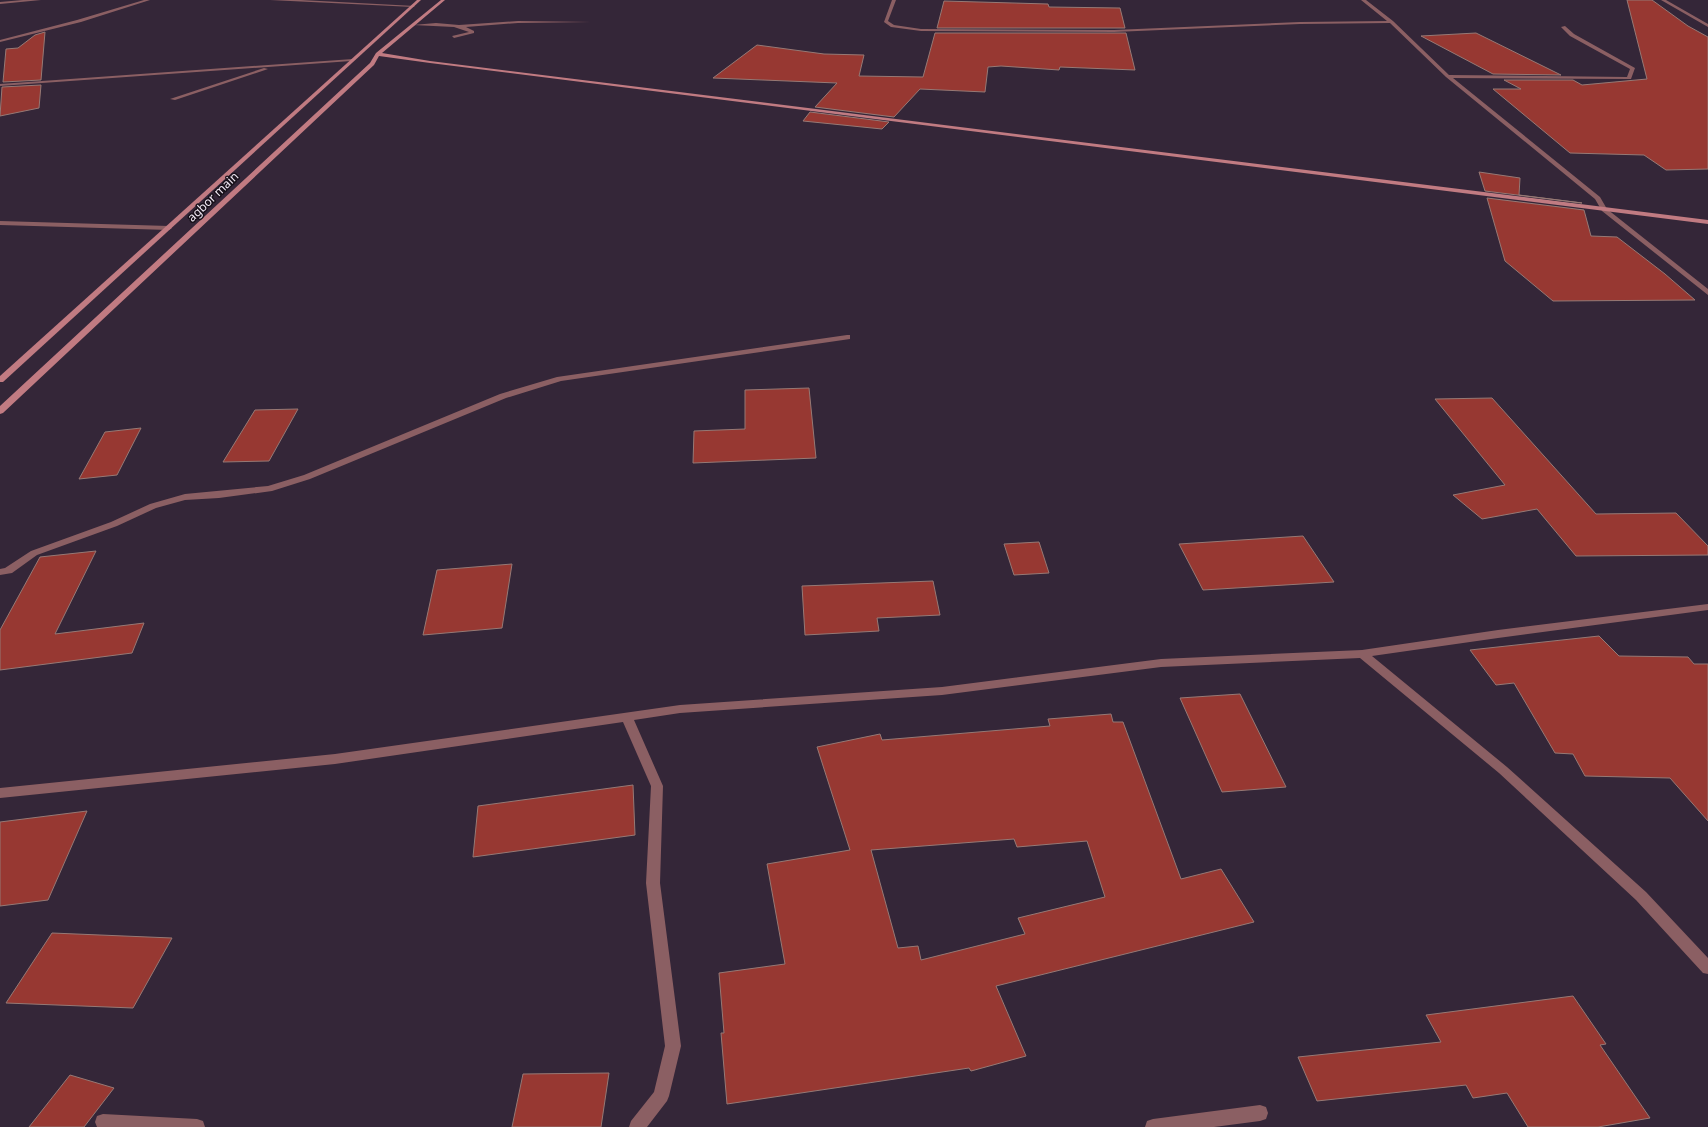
<svg xmlns="http://www.w3.org/2000/svg" width="1708" height="1127" viewBox="0 0 1708 1127" font-family="'Noto Sans',sans-serif">
<rect width="100%" height="100%" fill="#342638"/>
<g fill="#973832" stroke="#967975" fill-rule="evenodd">
<path d="M1627,0H1652L1688,26L1708,37V169L1666,170L1644,155L1570,153L1493,89H1521L1504,80H1573L1582,85L1647,79Z"/>
<path d="M944,1L1048,4L1049,7L1120,8L1125,28H937Z"/>
<path d="M45,32L41,80L3,82L6,49L18,48L35,35Z"/>
<path d="M935,33H1126L1135,70L1060,67L1059,70L1001,66L988,67L985,92L920,89L894,117L815,107L837,83L713,78L757,45L824,54L864,55L859,76L923,77Z"/>
<path d="M1476,33L1561,75L1493,74L1421,36Z"/>
<path d="M41,85L39,108L0,116L2,87Z"/>
<path d="M810,112L889,122L882,129L803,121Z"/>
<path d="M1479,172L1520,178L1519,195L1582,203L1485,191Z"/>
<path d="M1487,198L1584,210L1591,236L1617,237L1665,274L1695,300L1553,301L1505,261Z"/>
<path d="M809,388L816,458L693,463L694,431L745,429V390Z"/>
<path d="M1492,398L1596,514L1676,513L1708,546V555L1576,556L1537,509L1482,519L1453,495L1505,485L1435,399Z"/>
<path d="M298,409L269,461L223,462L255,410Z"/>
<path d="M141,428L117,475L79,479L105,432Z"/>
<path d="M1303,536L1334,582L1203,590L1179,544Z"/>
<path d="M1039,542L1049,573L1014,575L1004,544Z"/>
<path d="M96,551L55,634L144,623L132,653L0,670V630L40,557Z"/>
<path d="M512,564L502,628L423,635L437,570Z"/>
<path d="M933,581L940,615L877,618L879,631L805,635L802,586Z"/>
<path d="M1599,636L1619,656L1688,657L1694,664H1708V821L1670,778L1585,776L1573,754L1555,753L1514,683L1496,685L1470,650Z"/>
<path d="M1240,694L1286,787L1222,792L1180,698Z"/>
<path d="M1111,714L1113,722H1123L1181,879L1221,869L1254,922L996,986L1026,1056L971,1071L969,1068L727,1104L721,1033H724L719,973L785,964L767,864L850,850L817,747L880,734L882,740L1050,726L1048,719ZM1014,839L1017,847L1087,841L1105,897L1018,918L1025,934L921,960L918,946L898,948L871,850Z"/>
<path d="M633,785L635,835L473,857L478,806Z"/>
<path d="M87,811L48,900L0,906V822Z"/>
<path d="M52,933L172,938L133,1008L6,1003Z"/>
<path d="M1573,996L1606,1044L1600,1045L1650,1118L1598,1127H1528L1507,1093L1473,1098L1466,1085L1317,1101L1298,1057L1441,1042L1426,1015Z"/>
<path d="M609,1073L601,1127H512L523,1074Z"/>
<path d="M70,1075L114,1088L84,1127H29Z"/>
</g>
<g fill="none" stroke-linecap="round" stroke-linejoin="round">
<g fill="#8b5f63" fill-rule="evenodd">
<path d="M23,0H41L0,4V2Z"/>
<path d="M144,0H150L81,22L0,42V40L77,20Z"/>
<path d="M270,0H301L415,6L413,7Z"/>
<path d="M892,0H896L888,21L894,25L921,29L1114,30L1300,22L1387,21L1361,0H1366L1393,21L1449,75L1627,77L1630,69L1570,36L1561,27L1565,26L1574,34L1635,68L1631,79L1453,78L1600,197L1607,209L1708,289V295L1602,211L1595,199L1446,77L1390,23L1300,24L1114,32L921,31L891,27L884,22Z"/>
<path d="M1661,0H1666L1708,24V27Z"/>
<path d="M518,21L591,22L518,23L466,27L474,31V33L454,38L452,36L469,32L454,27L413,25L436,23L459,25Z"/>
<path d="M353,59L351,61L0,86V84Z"/>
<path d="M264,68L268,69L175,100L170,99Z"/>
<path d="M0,221L169,226L172,228L169,230L0,225Z"/>
<path d="M847,335H850V339L561,381L506,398L310,479L272,491L219,498L185,500L156,508L117,526L37,555L12,573L0,575V569L5,568L31,551L111,522L150,504L185,494L268,486L304,475L500,394L557,377Z"/>
<path d="M1708,604V610L1498,638L1372,656L1507,767L1646,892L1708,958V974L1703,973L1636,900L1499,773L1360,658L1161,667L942,695L680,713L634,720L663,786L660,883L681,1046L669,1096L667,1101L647,1127H629L631,1121L654,1092L665,1046L646,883L651,786L623,722L335,764L0,798V788L335,754L680,705L942,687L1161,659L1362,650L1498,630Z"/>
<path d="M1260,1105L1266,1107L1268,1113L1266,1119L1260,1121L1214,1127H1145L1147,1121L1153,1119Z"/>
<path d="M103,1114L197,1119L203,1121L205,1127H97L95,1122L97,1116Z"/>
</g>
<g fill="#c17b82" fill-rule="evenodd">
<path d="M417,0H421L3,382H0V376Z"/>
<path d="M441,0H445L382,53L430,61L1708,220V224L430,63L379,56L374,65L3,413L0,414V406L370,63L376,53Z"/>
</g>
</g>
<g text-anchor="middle" stroke-width="3" stroke-linejoin="round" paint-order="stroke">
<g font-size="12" fill="#f1e8f4" stroke="#18111a">
<text transform="translate(213 197) rotate(-44)" y="4">agbor main</text>
</g>
</g>
</svg>
